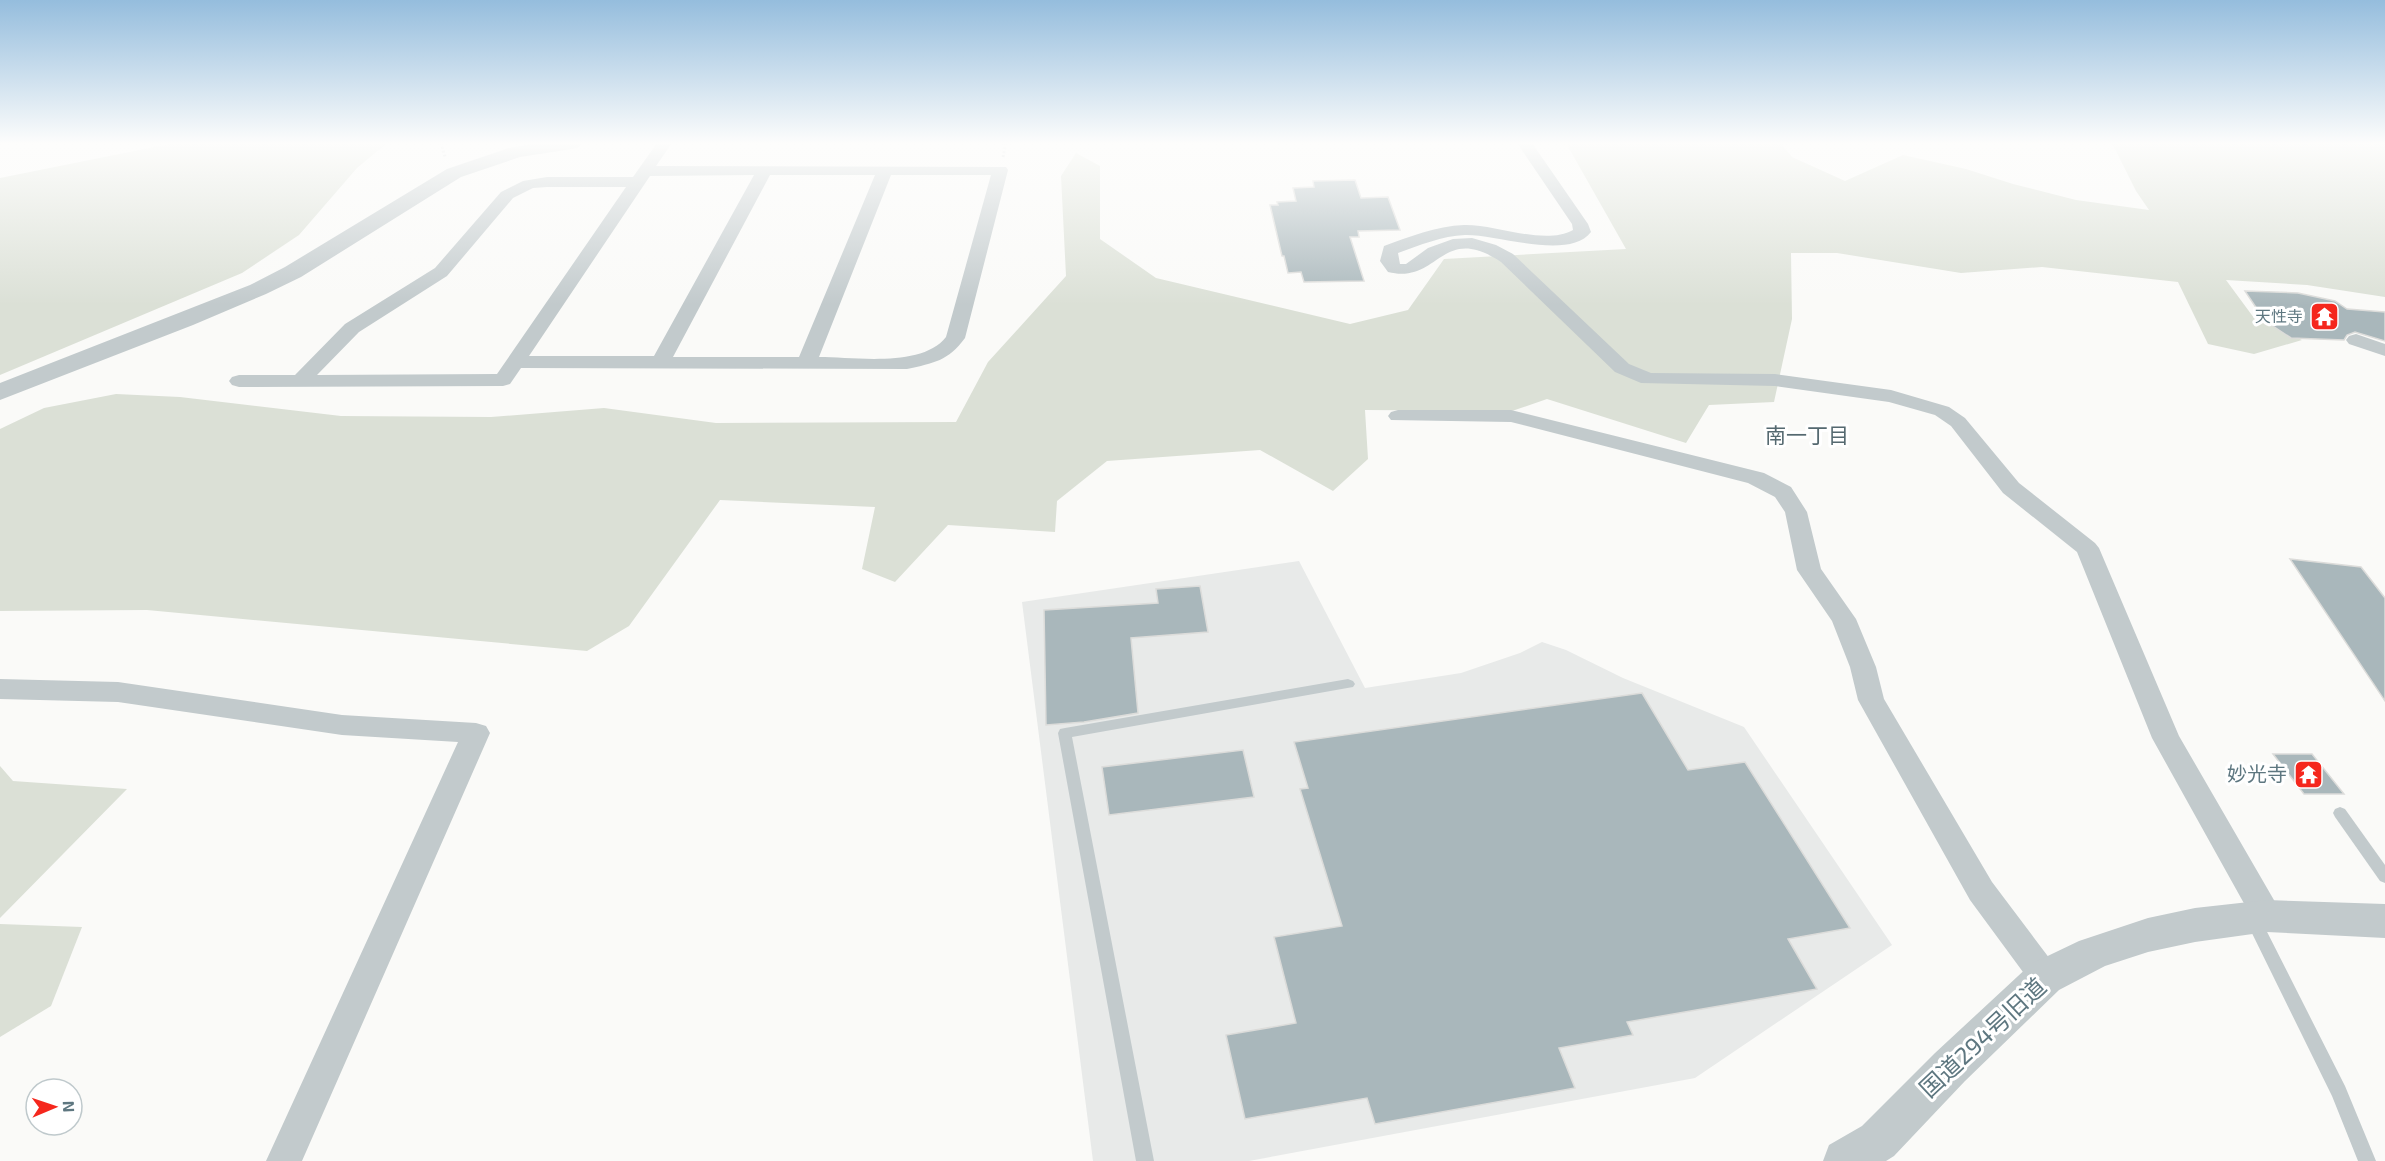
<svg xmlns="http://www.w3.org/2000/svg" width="2385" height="1161" viewBox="0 0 2385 1161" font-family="'Exo 2','Noto Sans JP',sans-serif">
<rect width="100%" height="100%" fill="#fafaf8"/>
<path fill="#e8eae9" d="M1299,561L1365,688L1461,673L1520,653L1542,642L1566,650L1623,678L1744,727L1892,945L1695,1078L1249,1161H1093L1022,602Z"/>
<g fill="#dbe0d6">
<path d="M174,143H387L357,168L299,235L242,273L0,375V178Z"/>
<path d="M1566,143H1781L1792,157L1845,181L1903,155L1966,169L2013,184L2076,200L2149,210L2136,191L2112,143H2385V297L2307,285L2226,280L2254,318L2302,340L2254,354L2208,344L2178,282L2042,267L1961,273L1837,253H1791L1792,319L1774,402L1709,405L1686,443L1547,399L1512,411L1365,410L1368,459L1333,491L1260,450L1107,461L1057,501L1055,532L948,525L895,582L862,569L875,507L720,500L629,626L587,651L147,610L0,611V429L44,408L116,394L180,397L341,416L491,417L604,408L716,423L956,422L988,362L1066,276L1061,176L1076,153L1100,166V239L1156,278L1350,324L1408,310L1444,259L1626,249Z"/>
<path d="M0,766L13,781L127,789L0,918Z"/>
<path d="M0,924L82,927L51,1006L0,1037Z"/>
</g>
<g fill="#a9b7bb" stroke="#dcdcda" stroke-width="1.5">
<path d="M1355,180L1361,198L1388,197L1400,230L1358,231L1359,237H1350L1364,281L1304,282L1301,272L1288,273L1284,256H1282L1270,205H1278L1277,202L1296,201L1293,188L1314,187L1313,181Z"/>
<path d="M2245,291L2298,293L2335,301L2347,309L2385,312V341L2355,332L2347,335L2344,340L2291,338L2265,321Z"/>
<path d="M2290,559L2361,567L2385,598V701Z"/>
<path d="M1200,586L1208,632L1131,638L1138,713L1084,722L1046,725L1044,610L1158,603L1156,589Z"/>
<path d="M1642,693L1688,770L1745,762L1850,928L1788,939L1817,989L1627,1022L1633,1035L1559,1048L1575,1088L1375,1124L1367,1098L1245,1119L1226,1035L1296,1023L1274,937L1342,926L1300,789L1308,788L1294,742Z"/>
<path d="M1243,750L1254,797L1109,815L1102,767Z"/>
<path d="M2273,754H2312L2344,794H2304Z"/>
</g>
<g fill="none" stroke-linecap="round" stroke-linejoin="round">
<g stroke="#bdc2c4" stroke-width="3" stroke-dasharray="2 2" stroke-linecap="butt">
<path d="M441,143L445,157"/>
<path d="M1003,157L1006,143"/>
</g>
<g fill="#c2cacc" fill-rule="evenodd">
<path d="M1348,679L1353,681L1355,684L1353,687L1072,737L1154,1161H1136L1058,733L1060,729L1065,728Z"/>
<path d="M2340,807L2345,809L2385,865V883L2380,881L2335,817L2333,813L2335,809Z"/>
<path d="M2253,912L2258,914L2345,1086L2376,1161H2358L2332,1096L2245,919L2248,914Z"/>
</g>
<g fill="#c2cacc" fill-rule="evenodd">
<path d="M657,143H672L656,166L1006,167L1008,170L965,338C948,361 934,363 907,369L521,368L510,384L503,386L239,387L232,385L229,381L232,377L239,375H295L345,324L435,268L501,192L523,181L547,177H633ZM754,175L654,356H529L650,176ZM770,175H875L799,357H673ZM891,175H991L946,337C922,368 854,357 819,357ZM547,187H626L497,374L317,375L359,332L447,276L513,198L533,188Z"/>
<path d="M1517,143H1532L1588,224L1591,232C1569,261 1496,234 1465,235C1442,236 1420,245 1398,253L1400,264H1406L1428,248L1453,239L1472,238L1496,245L1513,254L1629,364L1651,373L1775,374L1891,390L1949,407L1965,418L2019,483L2095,543L2099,548L2179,736L2278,907L2282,916L2278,925L2267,929L2256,925L2152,738L2077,552L2003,493L1951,426L1935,415L1889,402L1775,386L1641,383L1615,372L1501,262C1441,222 1439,285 1388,272L1380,261L1384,246C1409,237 1436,226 1464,225C1496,224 1544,246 1573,230L1572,224Z"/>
<path d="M2356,334L2385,344V356L2349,344L2346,340L2349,336Z"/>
<path d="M1398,410H1511L1764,473L1791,487L1807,512L1821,569L1856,619L1876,667L1884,699L1992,882L2056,967L2061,977L2056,987L2045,991L2034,987L1970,900L1858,700L1850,667L1832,621L1797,570L1785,512L1775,497L1748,483L1511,422L1391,420L1388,416L1391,412Z"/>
<path d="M0,679L118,682L342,715L476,723L486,726L490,733L302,1161H266L458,742L342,735L118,702L0,699Z"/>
</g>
<g fill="#c2cacc" fill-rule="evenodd">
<path d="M537,143H582L579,147L572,149L520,157L461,177L301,277L266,294L193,325L0,400V383L250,285L285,267L447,169L509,148Z"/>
<path d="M2267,900L2385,904V938L2267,932L2195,942L2148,952L2105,966L2059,990L1965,1081L1894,1156L1886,1161H1823L1829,1145L1862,1126L1935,1053L2031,964L2079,941L2148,918L2195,908Z"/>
</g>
</g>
<linearGradient id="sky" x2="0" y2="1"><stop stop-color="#95bddd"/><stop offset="0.47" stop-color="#fdfdfc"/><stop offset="1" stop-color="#fdfdfc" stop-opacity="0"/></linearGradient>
<rect width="2385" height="305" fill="url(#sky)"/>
<defs>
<symbol id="temple-square" viewBox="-11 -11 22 22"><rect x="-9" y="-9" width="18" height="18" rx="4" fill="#f5271d" stroke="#fff"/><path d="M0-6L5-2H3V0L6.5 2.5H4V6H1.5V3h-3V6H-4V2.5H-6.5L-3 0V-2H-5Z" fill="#fff"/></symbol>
</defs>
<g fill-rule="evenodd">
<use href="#temple-square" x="2308" y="300" width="33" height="33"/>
<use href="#temple-square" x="2292" y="758" width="33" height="33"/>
</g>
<g text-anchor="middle" stroke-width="6" stroke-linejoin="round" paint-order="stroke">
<g font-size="16" fill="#5e7780" stroke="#fff" text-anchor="end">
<text x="2303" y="322">天性寺</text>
</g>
<g font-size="20" fill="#5e7780" stroke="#fff" text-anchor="end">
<text x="2287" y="781">妙光寺</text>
</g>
<g font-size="21" fill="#556970" stroke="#fff">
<text x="1807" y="443">南一丁目</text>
</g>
<g font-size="24" fill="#5e7780" stroke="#fff">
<text transform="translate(1983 1038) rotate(-43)" y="8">国道294号旧道</text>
</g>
</g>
<g transform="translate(54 1107) rotate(88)"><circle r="28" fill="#ffffff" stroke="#bfc9cc" stroke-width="1.5"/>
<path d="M0-4.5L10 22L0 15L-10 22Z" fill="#f5271d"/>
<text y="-9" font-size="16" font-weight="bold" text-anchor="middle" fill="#5e7780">N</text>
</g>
</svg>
